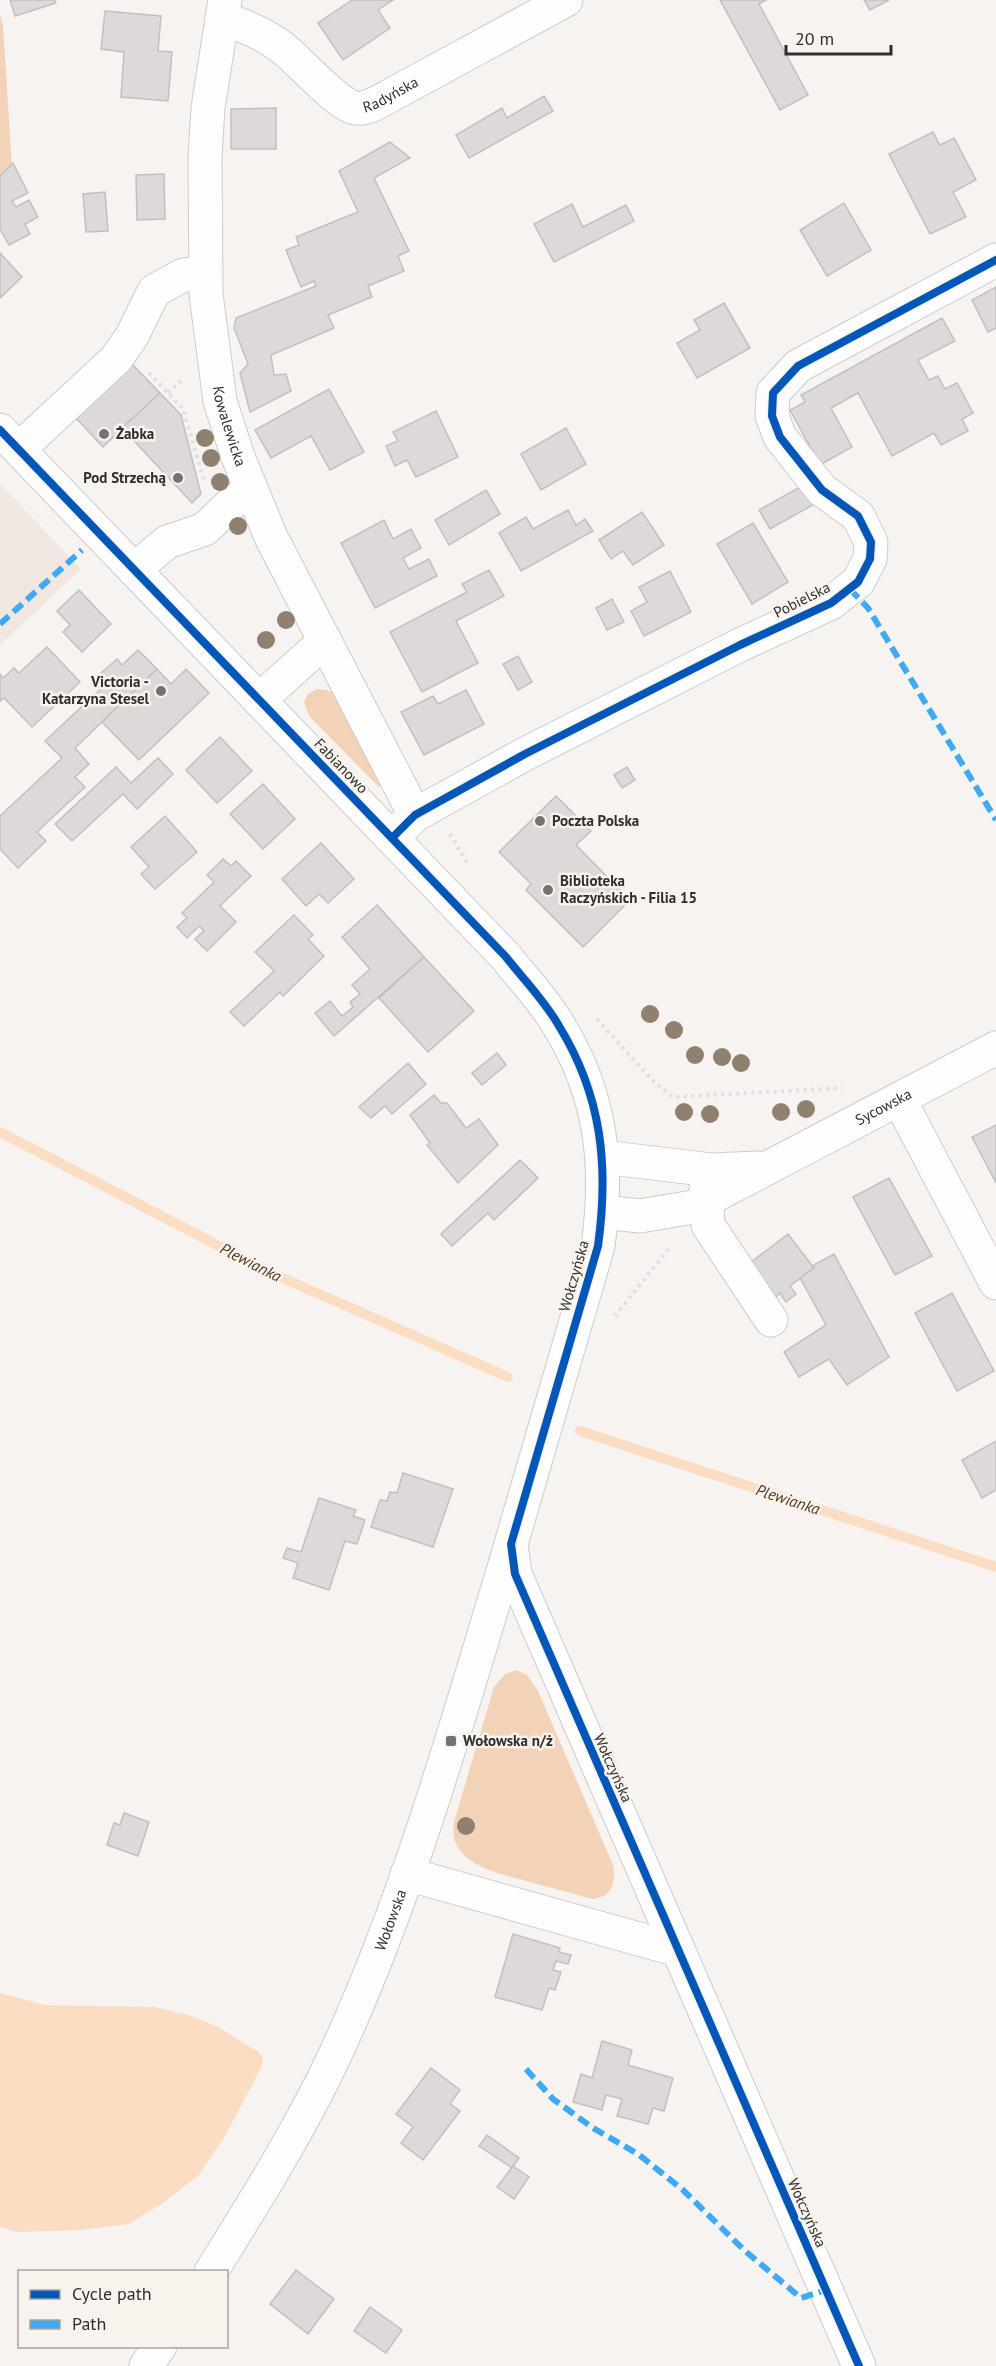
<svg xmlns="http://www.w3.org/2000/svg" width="996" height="2366" viewBox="0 0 996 2366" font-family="'PT Sans',sans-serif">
<rect width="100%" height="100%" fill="#f6f3f1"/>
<path fill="#efe7e0" d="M0,484L81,569L0,645Z"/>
<g fill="#f2d3b8">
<path d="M0,15L3,26L12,167L0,178Z"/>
<path d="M317,689L327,690L333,693L382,783L379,787L309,716L304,702L308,694Z"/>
<path d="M516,1670L527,1675L538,1691L613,1865C617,1882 611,1898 592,1899C571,1893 550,1887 529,1882C499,1873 446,1864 454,1822L494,1687L505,1674Z"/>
</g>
<path fill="#fbddc4" d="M0,1993L45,2005L154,2007L189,2015L216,2026L257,2051L263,2057L261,2068L225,2136L199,2175L163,2203L129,2224L80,2230L17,2232L0,2227Z"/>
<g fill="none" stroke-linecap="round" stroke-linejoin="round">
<g stroke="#fbddc4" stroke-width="10">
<path d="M0,1132L269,1272L508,1377"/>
<path d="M580,1431L996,1567"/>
</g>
</g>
<g fill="#dcd9d8" stroke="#c2c0be" stroke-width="1.5">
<path d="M10,0H55L56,3L15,16Z"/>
<path d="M352,0H393L378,10L390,28L343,60L318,23Z"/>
<path d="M720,0H766L759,4L808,95L780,110Z"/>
<path d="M864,0H889L870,10Z"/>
<path d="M105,11L161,16L158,51L172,52L168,101L121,97L124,52L101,49Z"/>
<path d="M544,96L553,111L469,158L456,135L502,108L507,118Z"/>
<path d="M276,108V149H231V109Z"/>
<path d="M933,132L940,145L954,138L976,180L953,192L966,217L930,234L889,154Z"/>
<path d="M390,142L410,158L374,178L409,251L398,256L404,271L368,286L372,297L328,315L334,328L271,355L274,375L286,374L291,391L250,412L240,373L248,364L234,328L236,318L316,286L314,281L301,287L286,250L299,245L296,237L358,212L339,171Z"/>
<path d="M13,163L28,193L12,201L16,207L29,200L38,217L25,224L30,234L9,245L0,229V176Z"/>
<path d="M164,174L165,219L137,220L136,175Z"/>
<path d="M105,192L108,231L86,232L83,194Z"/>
<path d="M844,203L871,250L827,276L800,230Z"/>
<path d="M572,204L583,227L626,205L634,221L554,262L534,224Z"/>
<path d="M0,253L22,277L0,298Z"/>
<path d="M996,287V328L988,332L972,300Z"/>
<path d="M724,303L750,348L697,378L677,343L700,330L694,320Z"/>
<path d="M942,318L955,341L918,360L929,380L938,376L945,389L957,383L973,413L962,419L968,431L941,445L934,433L892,456L858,393L831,408L852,447L820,465L790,410L805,402L801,395Z"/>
<path d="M131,363L160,393L103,447L74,416Z"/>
<path d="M329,389L364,452L330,470L311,436L271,458L255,430Z"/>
<path d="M160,393L181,415L201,494L192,503L122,428Z"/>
<path d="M436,411L458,457L416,477L407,460L395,466L386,446L398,441L393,432Z"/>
<path d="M566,428L586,464L541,490L521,454Z"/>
<path d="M807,483L818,502L770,529L759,510Z"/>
<path d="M486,490L500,514L449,545L435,520Z"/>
<path d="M568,510L576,525L585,519L593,531L521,571L499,533L526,517L533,529Z"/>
<path d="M642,512L664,545L633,565L623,551L611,559L599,540Z"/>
<path d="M384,520L393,539L411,529L421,548L403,558L409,569L429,559L437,576L375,608L341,543Z"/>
<path d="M753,523L788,582L752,604L717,544Z"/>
<path d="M489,570L504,596L456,621L478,663L422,692L390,632L467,592L462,584Z"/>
<path d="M670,571L691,612L644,636L631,611L647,602L639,587Z"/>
<path d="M79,590L111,624L82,652L63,632L70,625L57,611Z"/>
<path d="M612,599L624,622L607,630L596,608Z"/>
<path d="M47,647L80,682L32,727L4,698L0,701V674L3,678L14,668L19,673Z"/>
<path d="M138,650L157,669L75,748L89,764L75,777L85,787L37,832L46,841L18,868L0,849V816L62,758L45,741L108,682L100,674L117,659L122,665Z"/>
<path d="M518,656L532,682L518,690L503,664Z"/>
<path d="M157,669L171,684L186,669L209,693L139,760L102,722Z"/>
<path d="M466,690L484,724L424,755L401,712L433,696L438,704Z"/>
<path d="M220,737L252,771L217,803L186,770Z"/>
<path d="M158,758L173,774L137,809L123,794L72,841L55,824L116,767L131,783Z"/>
<path d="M627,767L635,780L622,788L614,775Z"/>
<path d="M263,784L295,819L263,849L230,814Z"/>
<path d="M556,796L591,831L576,845L630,900L583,947L526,890L531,884L499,852Z"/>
<path d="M165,816L197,852L155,889L141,874L149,867L131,847Z"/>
<path d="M321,843L354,879L328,903L319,894L306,906L282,879Z"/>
<path d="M223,859L231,866L236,861L251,876L220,906L236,922L207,951L195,939L204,931L199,926L187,938L177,927L187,918L182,913L214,882L207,875Z"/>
<path d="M377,905L424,957L334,1036L315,1013L330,1001L342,1016L353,1007L350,1002L360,994L352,985L370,969L342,937Z"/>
<path d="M294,915L313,935L308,939L324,956L283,996L280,992L244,1026L230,1012L274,971L255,952Z"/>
<path d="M424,957L474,1011L428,1052L379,998Z"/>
<path d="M497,1053L506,1065L482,1085L472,1073Z"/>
<path d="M408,1063L426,1084L392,1114L385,1106L371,1118L359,1107Z"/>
<path d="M434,1095L441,1103H447L466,1128L479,1119L498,1145L458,1183L427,1145L430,1143L410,1115Z"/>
<path d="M996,1125V1183L972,1137Z"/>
<path d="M520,1160L538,1178L494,1220L488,1213L452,1246L441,1234Z"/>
<path d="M889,1178L932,1256L895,1275L853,1197Z"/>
<path d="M788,1234L814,1268L790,1286L796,1294L786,1302L780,1293L776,1297L750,1263Z"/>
<path d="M834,1254L889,1357L847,1385L829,1359L799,1377L784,1352L826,1325L800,1278L814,1268L812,1266Z"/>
<path d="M952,1293L994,1371L957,1391L915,1313Z"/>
<path d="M996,1441V1490L982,1498L962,1460Z"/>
<path d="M403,1473L453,1489L433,1547L371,1527L380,1500L387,1501L390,1492L397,1493Z"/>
<path d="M319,1498L356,1510L353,1516L365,1520L357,1544L345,1541L329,1590L293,1578L298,1563L283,1558L287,1548L301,1552Z"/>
<path d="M124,1813L149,1822L138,1856L107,1845L114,1823L120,1825Z"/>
<path d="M513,1934L560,1948L559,1952L571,1955L568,1964L556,1961L553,1970L561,1972L555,1990L549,1988L542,2010L495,1997Z"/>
<path d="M602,2041L632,2050L628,2065L673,2078L664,2111L653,2108L648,2124L617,2116L622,2099L606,2095L602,2110L573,2102L581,2074L592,2078Z"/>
<path d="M431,2068L460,2090L450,2104L460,2111L423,2160L401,2143L413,2127L396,2114Z"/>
<path d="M487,2135L519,2158L512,2168L479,2146Z"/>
<path d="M513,2166L529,2177L514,2199L497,2187Z"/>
<path d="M296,2270L334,2299L308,2334L270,2304Z"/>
<path d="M370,2307L402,2330L386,2353L354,2331Z"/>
</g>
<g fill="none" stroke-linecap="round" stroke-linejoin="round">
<defs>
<g id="minor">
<path id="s1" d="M225,0L208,108L205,156L206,294L220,401L238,457L271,537L415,815"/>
<path id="s2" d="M222,18C244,26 265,34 284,49C300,62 337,104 355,108C368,110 382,100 393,94L566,0"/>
<path d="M0,430L506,957C524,980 545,1001 559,1026C602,1096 609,1166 598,1246L511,1544L515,1574L859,2366"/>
<path d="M19,449L116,359L132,336L154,291L183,275L206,273"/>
<path d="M134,570L167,542L205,529L235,500L252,493"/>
<path d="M259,700L325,641"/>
<path d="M392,838L415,815L525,754L740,645L831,603L858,582L870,559L871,542L858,516L822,490L780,437L772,416L773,393L798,366L996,260"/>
<path d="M899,1099L996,1283"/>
<path d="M603,1157L711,1170L758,1168"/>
<path d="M706,1181L708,1225L771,1320"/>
<path id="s3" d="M603,1212L640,1216L693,1207L996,1048"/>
<path d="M407,1874L678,1950"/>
<path id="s4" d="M211,2272C255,2201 300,2130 335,2055C410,1893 458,1719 510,1548"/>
<path d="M146,2366L160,2346"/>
</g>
</defs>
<use href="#minor" stroke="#ceccca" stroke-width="35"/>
<g stroke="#e1dfdf" stroke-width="4" stroke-dasharray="3 4.5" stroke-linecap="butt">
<path d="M149,373L183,409L204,481"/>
<path d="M168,393L182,380"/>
<path d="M450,834L468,864"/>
<path d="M597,1019L652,1080L673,1097L842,1088"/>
<path d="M615,1316L670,1247"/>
</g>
<use href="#minor" stroke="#fefdfd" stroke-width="33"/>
<g stroke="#3fa9f5" stroke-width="6" stroke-dasharray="12 6" stroke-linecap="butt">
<path d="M850,589L868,608L996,820"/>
<path d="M0,624L82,550"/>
<path d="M526,2069L553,2099L593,2128L638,2154L683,2190L744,2250L801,2298L826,2290"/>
</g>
<defs>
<g id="cycleway">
<path d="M0,430L506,957C524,980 545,1001 559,1026C602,1096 609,1166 598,1246L511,1544L515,1574L859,2366"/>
<path d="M392,838L415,815L525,754L740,645L831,603L858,582L870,559L871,542L858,516L822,490L780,437L772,416L773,393L798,366L996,260"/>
</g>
</defs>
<use href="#cycleway" stroke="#f9f3ee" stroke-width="11"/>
<use href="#cycleway" stroke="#0057b8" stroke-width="8"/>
</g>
<g fill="#908070">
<circle cx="205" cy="438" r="9"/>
<circle cx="211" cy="458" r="9"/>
<circle cx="220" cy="482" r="9"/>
<circle cx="238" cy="526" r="9"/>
<circle cx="286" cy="620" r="9"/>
<circle cx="266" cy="640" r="9"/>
<circle cx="650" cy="1014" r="9"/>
<circle cx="674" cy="1030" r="9"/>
<circle cx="695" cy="1055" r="9"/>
<circle cx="722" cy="1057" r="9"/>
<circle cx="741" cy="1063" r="9"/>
<circle cx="806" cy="1109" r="9"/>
<circle cx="684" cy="1112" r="9"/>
<circle cx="781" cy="1112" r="9"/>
<circle cx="710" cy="1114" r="9"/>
<circle cx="466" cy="1826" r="9"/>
</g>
<g fill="#757371" stroke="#f9f3ee" stroke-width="2">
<circle cx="104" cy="434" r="6"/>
<circle cx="178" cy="478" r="6"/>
<circle cx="161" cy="691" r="6"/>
<circle cx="540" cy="821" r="6"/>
<circle cx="548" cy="890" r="6"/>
<rect x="445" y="1735" width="12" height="12" rx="3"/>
</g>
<g text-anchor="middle" stroke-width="5" stroke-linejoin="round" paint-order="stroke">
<g font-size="15" fill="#302e2c" stroke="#f9f3ee">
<text dy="5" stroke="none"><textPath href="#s2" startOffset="201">Radyńska</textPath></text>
<text dy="5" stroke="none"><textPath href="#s1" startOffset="430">Kowalewicka</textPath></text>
<text transform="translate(802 600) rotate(-27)" y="5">Pobielska</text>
<text transform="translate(341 766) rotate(46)" y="5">Fabianowo</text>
<text dy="5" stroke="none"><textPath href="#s3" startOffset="306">Sycowska</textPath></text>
<text transform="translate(574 1276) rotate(-74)" y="5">Wołczyńska</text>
<text transform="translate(613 1768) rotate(66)" y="5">Wołczyńska</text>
<text dy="5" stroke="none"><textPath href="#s4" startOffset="396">Wołowska</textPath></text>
<text transform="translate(807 2213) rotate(66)" y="5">Wołczyńska</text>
</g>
<g font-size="15" font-weight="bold" fill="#302e2c" stroke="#f9f3ee" text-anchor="start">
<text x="116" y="439">Żabka</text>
<text x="166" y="483" text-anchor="end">Pod Strzechą</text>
<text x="149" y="687" text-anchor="end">Victoria -<tspan x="149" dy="17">Katarzyna Stesel</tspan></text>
<text x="552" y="826">Poczta Polska</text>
<text x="560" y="886">Biblioteka<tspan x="560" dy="17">Raczyńskich - Filia 15</tspan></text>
<text x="463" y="1746">Wołowska n/ż</text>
</g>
<g font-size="16" font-style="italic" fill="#51361b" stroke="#f9f3ee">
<text transform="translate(251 1262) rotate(27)" y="6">Plewianka</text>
<text transform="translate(788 1499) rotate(18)" y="6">Plewianka</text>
</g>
</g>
<rect x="18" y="2270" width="210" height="78" fill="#f9f3ee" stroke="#a9a4a0" stroke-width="1.5"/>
<rect x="30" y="2290" width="30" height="9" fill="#0057b8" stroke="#a9a4a0" stroke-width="1.5"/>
<text x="72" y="2300" font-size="18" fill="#302e2c">Cycle path</text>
<rect x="30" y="2320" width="30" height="9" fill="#3fa9f5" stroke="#a9a4a0" stroke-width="1.5"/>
<text x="72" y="2330" font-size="18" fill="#302e2c">Path</text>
<path d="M786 45v9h105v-9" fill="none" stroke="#302e2c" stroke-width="3"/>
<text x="795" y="45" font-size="18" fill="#302e2c" stroke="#f9f3ee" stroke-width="4.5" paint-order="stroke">20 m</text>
</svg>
